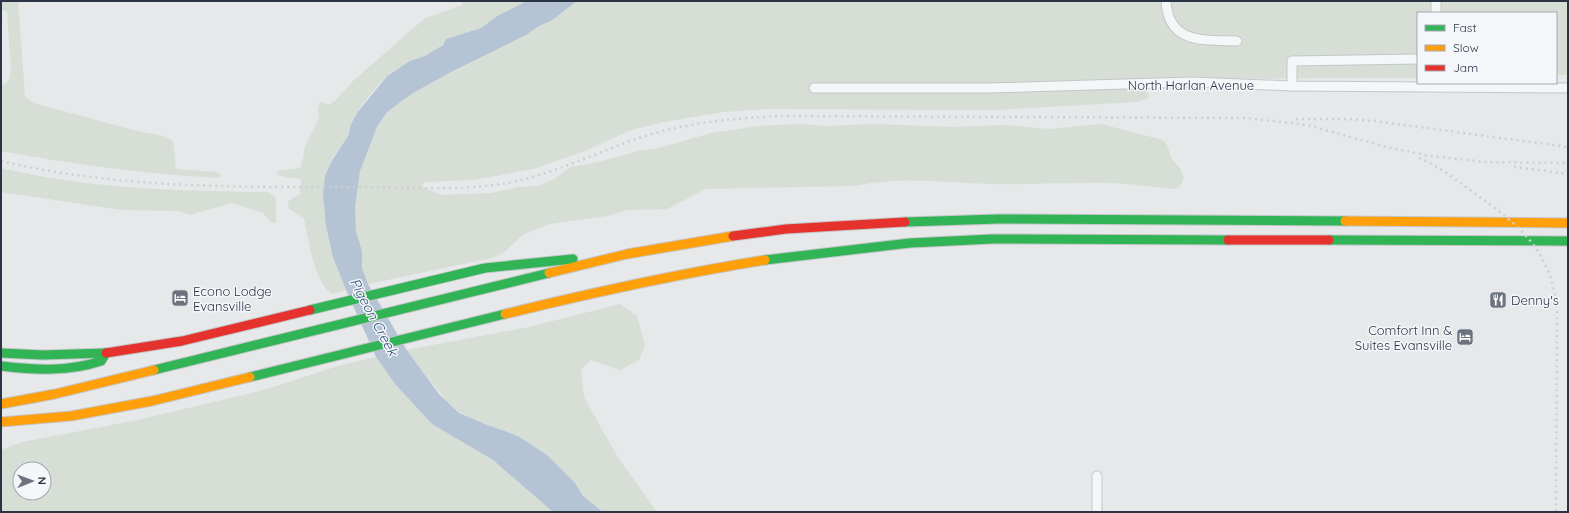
<svg xmlns="http://www.w3.org/2000/svg" width="1569" height="513" viewBox="0 0 1569 513" font-family="Quicksand,sans-serif">
<rect width="100%" height="100%" fill="#e6e8ea"/>
<g fill="#d6ded6" fill-rule="evenodd">
<path d="M1,1H18L25,96L33,103L137,131L163,136L173,141L176,169L217,172L221,175L219,178C145,174 73,164 1,151V86L9,81L11,70L7,12L1,10Z"/>
<path d="M464,1H527L497,16L481,28L446,39C438,56 403,62 388,75C378,83 356,112 351,124C350,127 349,131 348,135C344,145 334,153 330,163C316,206 330,249 346,290L332,294C313,280 309,241 304,218L289,209L288,201L300,194L301,180C293,176 284,179 277,174V171L301,168L305,146L319,119L318,108L320,103L323,102L328,105L335,101L354,80L424,19L461,5Z"/>
<path d="M577,1H1568V75H1556V13H1418V78L1150,79L1146,89L1149,94L1147,99L1136,102L995,110L767,109L723,112L664,122L631,130L585,151L533,169L474,180L424,182L422,187L442,195L491,193L518,187L539,186L554,179L571,167L598,162L638,151L659,148L711,133L759,126L801,124L826,126L874,124L954,127L1004,125L1049,129L1101,124L1163,140L1167,145L1172,160L1180,168L1184,178L1179,188L1173,189C1153,187 1133,184 1112,183C1072,182 1031,185 990,184C945,182 899,176 854,186L706,189L667,209L628,210L607,216L550,224L524,234L503,253L492,258L368,284L362,268V251L356,231L355,208L360,171L377,127L387,112L413,93L451,72L526,35L539,26L551,21Z"/>
<path d="M1,168C89,189 178,191 268,192L276,197V222L272,223L263,213L232,203L190,215L180,211L122,210L1,192Z"/>
<path d="M620,304L637,316L645,346L639,360L620,370L591,360L581,369L584,397L617,456L657,512H603L583,496L575,483L547,455L518,436L475,420L459,412L448,403L406,350L529,327Z"/>
<path d="M376,357L395,384L432,424L493,460L553,512H1V450L22,442L133,421L264,390L341,365ZM20,469H44V493H20Z"/>
</g>
<path fill="#b4c4d5" d="M527,1H577L551,21L539,26L526,35L451,72L413,93L387,112L377,127L360,171L355,208L356,231L362,251V268L368,284L406,349L439,394L459,413L485,424L518,436L547,455L575,483L583,496L603,512H553L493,460L432,424L395,384L376,357L346,290L333,257L326,226L323,195L325,176L331,162L348,136L351,124L357,113L387,76L410,61L425,56L443,45L446,39L481,28L497,16Z"/>
<g fill="none" stroke-linecap="round" stroke-linejoin="round">
<defs>
<g id="street">
<path d="M1166,1C1168,44 1204,40 1237,41"/>
<path d="M1436,1V13"/>
<path d="M1292,86V61L1418,59"/>
<path d="M814,88H989L1192,82L1292,86L1568,88"/>
<path d="M1097,512V476"/>
</g>
<g id="fast">
<path d="M905,222L998,219L1345,221"/>
<path d="M1329,240L1568,241"/>
<path d="M765,260L910,243L992,239L1228,240"/>
<path d="M310,310L485,268L573,259"/>
<path d="M1,353L43,355L106,353"/>
<path d="M1,366C35,370 68,372 101,361L106,353"/>
<path d="M154,370L549,273"/>
<path d="M250,377L505,314"/>
</g>
<g id="slow">
<path d="M1345,221L1568,223"/>
<path d="M549,273L627,254L733,236"/>
<path d="M505,314C591,293 677,274 765,260"/>
<path d="M1,404L55,394L154,370"/>
<path d="M1,422L71,416L152,401L250,377"/>
</g>
<g id="jam">
<path d="M733,236L786,229L905,222"/>
<path d="M1228,240H1329"/>
<path d="M106,353L182,341L310,310"/>
</g>
</defs>
<use href="#street" stroke="#c4c6c8" stroke-width="11"/>
<use href="#fast" stroke="#c4c6c8" stroke-width="11"/>
<use href="#slow" stroke="#c4c6c8" stroke-width="11"/>
<use href="#jam" stroke="#c4c6c8" stroke-width="11"/>
<use href="#street" stroke="#f5f6f7" stroke-width="9"/>
<use href="#fast" stroke="#30b455" stroke-width="9"/>
<use href="#slow" stroke="#ff9f0a" stroke-width="9"/>
<use href="#jam" stroke="#e5322d" stroke-width="9"/>
<g stroke="#cecfd2" stroke-width="2.5" stroke-dasharray="2 4" stroke-linecap="butt">
<path d="M1296,119H1348L1374,121L1568,147"/>
<path d="M1419,158C1439,166 1456,180 1473,192C1520,226 1553,251 1557,313L1556,512"/>
<path d="M1,161C118,189 239,187 358,187C409,187 463,192 513,182C554,173 594,154 633,140C681,123 732,118 782,116L1246,118L1307,125L1387,147L1430,156L1486,162L1568,163"/>
<path d="M1514,167L1568,174"/>
</g>
</g>
<defs>
<symbol id="hotel-square" viewBox="-11 -11 22 22"><rect x="-9" y="-9" width="18" height="18" rx="4" fill="#6c737f" stroke="#f4f6f9"/><path d="M-6-4.5h1.5V1H6V5H4.5V3h-9V5H-6ZM-4 0a1.8 1.8 0 1 1 3.6 0ZM.5 0V-2.5h3Q6-2.5 6 0Z" fill="#fff"/></symbol>
<symbol id="restaurant-square" viewBox="-11 -11 22 22"><rect x="-9" y="-9" width="18" height="18" rx="4" fill="#6c737f" stroke="#f4f6f9"/><path d="M-5-6h1v4h1v-4h1v4h1v-4h1v5L-1.5 .5V6h-2V.5L-5-1ZM5-6V6H3V1.5H1.5Q1.5-4 5-6Z" fill="#fff"/></symbol>
</defs>
<g fill-rule="evenodd">
<use href="#hotel-square" x="170" y="288" width="20" height="20"/>
<use href="#restaurant-square" x="1488" y="290" width="20" height="20"/>
<use href="#hotel-square" x="1455" y="327" width="20" height="20"/>
</g>
<g text-anchor="middle" stroke-width="3" stroke-linejoin="round" paint-order="stroke">
<g font-size="13" fill="#2b3445" stroke="#f4f6f9">
<text x="1191" y="90">North Harlan Avenue</text>
</g>
<g font-size="13" fill="#2b3445" stroke="#f4f6f9" text-anchor="start">
<text x="193" y="296">Econo Lodge<tspan x="193" dy="15">Evansville</tspan></text>
<text x="1511" y="305">Denny's</text>
<text x="1452" y="335" text-anchor="end">Comfort Inn &amp;<tspan x="1452" dy="15">Suites Evansville</tspan></text>
</g>
<g font-size="14" font-style="italic" fill="#34527a" stroke="#f4f6f9">
<text transform="translate(374 317) rotate(62)" y="5">Pigeon Creek</text>
</g>
</g>
<rect width="1569" height="513" fill="none" stroke="#2b3445" stroke-width="4"/>
<rect x="1417" y="12" width="140" height="72" fill="#f4f6f9" stroke="#a4a8b1"/>
<rect x="1425" y="25" width="20" height="6" fill="#30b455" stroke="#a4a8b1"/>
<text x="1453" y="32" font-size="12" fill="#2b3445">Fast</text>
<rect x="1425" y="45" width="20" height="6" fill="#ff9f0a" stroke="#a4a8b1"/>
<text x="1453" y="52" font-size="12" fill="#2b3445">Slow</text>
<rect x="1425" y="65" width="20" height="6" fill="#e5322d" stroke="#a4a8b1"/>
<text x="1453" y="72" font-size="12" fill="#2b3445">Jam</text>
<g transform="translate(32 481) rotate(89)"><circle r="19" fill="#f4f6f9" stroke="#a4a8b1"/>
<path d="M0-3L7 15L0 10L-7 15Z" fill="#6c737f"/>
<text y="-6" font-size="11" font-weight="bold" text-anchor="middle" fill="#2b3445">N</text>
</g>
</svg>
